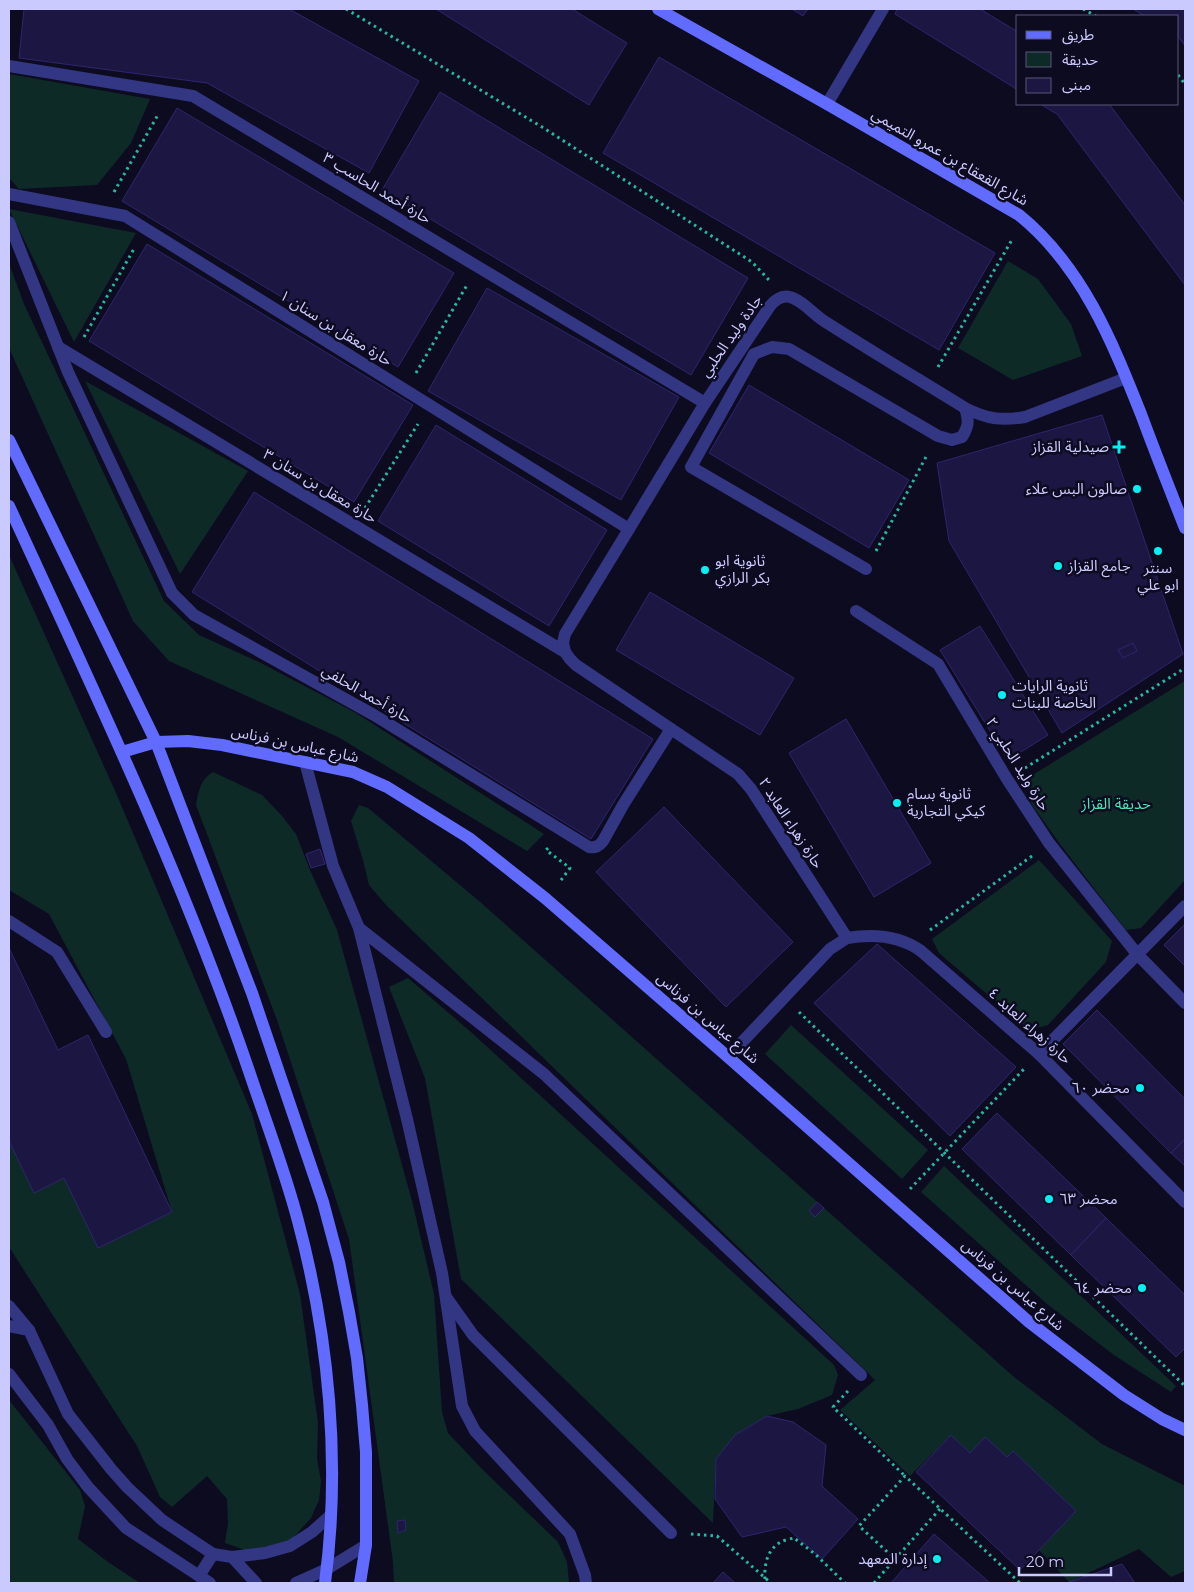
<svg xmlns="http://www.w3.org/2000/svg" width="1194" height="1592" viewBox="0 0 1194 1592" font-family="Montserrat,'Noto Sans Arabic',sans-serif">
<rect width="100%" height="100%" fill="#0d0b20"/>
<g fill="#0e2a27">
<path d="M9,74L150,99L131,143L97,185L19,189L9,178Z"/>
<path d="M9,209L136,233L74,342Z"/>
<path d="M1008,261L1038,279L1071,324L1082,356L1013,380L958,348Z"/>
<path d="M9,263L24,304L164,601L199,635L259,662L356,713L544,834L527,851L338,737L169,661L133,621L9,348Z"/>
<path d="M85,381L248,471L180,574Z"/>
<path d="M9,555L116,793L252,1114L300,1294L318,1423L317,1459L321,1481L319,1500L311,1518L293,1538L274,1548L245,1550L225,1543L228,1523L227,1499L207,1476L172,1507L160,1497L137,1446L9,1247V1141L34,1193L64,1178L98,1248L172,1212L126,1059L49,914L9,890Z"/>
<path d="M1185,681V880L1141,928L1126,930L1060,844L1030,802L1026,779Z"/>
<path d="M213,772L262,795L282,816L296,834L310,870L337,930L412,1201L434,1294L442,1412L448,1433L482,1469L558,1542L567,1562L569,1582L568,1583H394L393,1562L349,1239L277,1020L196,805C199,790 200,780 213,772Z"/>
<path d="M359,805L368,808L479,901L1014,1377L1102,1444L1185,1486V1571L1171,1577L1139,1549L1069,1582L1039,1550L1076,1511L1013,1451L1007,1457L970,1453L951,1435L910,1476L840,1410L875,1380L386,905L369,885L363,860L351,821Z"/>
<path d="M1039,860L1112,941L1106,962L1048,1025L1029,1030L939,953L932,939Z"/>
<path d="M408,978L472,1033L834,1365L838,1375L832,1395L798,1409L767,1416L735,1435L716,1459L713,1523L461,1279L425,1078L389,987Z"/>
<path d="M791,1025L928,1150L902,1179L765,1054Z"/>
<path d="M944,1166L1176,1386L1171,1392L1114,1355L1047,1304L921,1192Z"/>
<path d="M9,1400L80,1490L85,1506L78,1539L108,1562L140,1583H9Z"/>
</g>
<g fill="#1b1642" stroke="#2e2670">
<path d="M24,9H289L419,81L369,173L207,83L19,58Z"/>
<path d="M436,9H572L627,43L589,105Z"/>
<path d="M792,9H808L803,16Z"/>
<path d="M897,9H980L1018,32V90L895,14Z"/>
<path d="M1133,9H1185V46L1178,36V16H1145Z"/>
<path d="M659,57L995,253L939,350L603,153Z"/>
<path d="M440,92L748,278L691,375L382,190Z"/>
<path d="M1040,104H1109L1185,205V285L1057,114Z"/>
<path d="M177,108L454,273L398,367L122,201Z"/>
<path d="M147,244L413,405L354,502L89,341Z"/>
<path d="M487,288L679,397L621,500L428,391Z"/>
<path d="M749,385L909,480L869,548L709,453Z"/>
<path d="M1102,415L1183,654L1062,733L949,541L937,463Z"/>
<path d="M436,425L607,530L549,626L378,521Z"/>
<path d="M254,492L653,739L591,839L192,592Z"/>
<path d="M650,592L794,678L760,735L616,650Z"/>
<path d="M980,626L1048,735L1008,760L940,650Z"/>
<path d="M1133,643L1137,651L1123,658L1118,650Z"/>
<path d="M846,719L931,863L874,897L789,753Z"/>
<path d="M664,807L793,942L726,1007L596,872Z"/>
<path d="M320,849L325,864L311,868L306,854Z"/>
<path d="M1185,924V966L1164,945Z"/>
<path d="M877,944L1016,1067L950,1136L814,1003Z"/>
<path d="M9,948L58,1050L88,1035L172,1212L98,1248L64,1178L34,1193L9,1141Z"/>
<path d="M1097,1010L1185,1099V1139L1171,1153L1063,1044Z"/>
<path d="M997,1113L1106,1218L1071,1255L962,1149Z"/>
<path d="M1185,1139V1166L1171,1153Z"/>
<path d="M817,1202L824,1208L815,1217L809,1211Z"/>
<path d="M1106,1218L1185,1295V1348L1176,1357L1071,1255Z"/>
<path d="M767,1416L793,1422L826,1445L822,1486L858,1519L822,1559L786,1527L742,1537L715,1499L716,1459L735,1435Z"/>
<path d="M951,1435L970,1453L985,1437L1007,1457L1013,1451L1076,1511L1020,1570L916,1472Z"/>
<path d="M405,1520L406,1530L398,1533L397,1521Z"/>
<path d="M934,1534L990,1583H891Z"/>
<path d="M1122,1564L1135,1583H1068L1069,1582Z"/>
<path d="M723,1572L735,1583H713Z"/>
</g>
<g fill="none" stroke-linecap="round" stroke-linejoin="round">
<g stroke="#24b9a3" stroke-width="3" stroke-dasharray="2.5 4" stroke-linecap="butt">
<path d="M346,9L542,127L752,262L769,280"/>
<path d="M1083,9L1096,16"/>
<path d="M1178,75L1185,84"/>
<path d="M114,192L159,113"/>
<path d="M84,337L135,247"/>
<path d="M938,367L1013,238"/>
<path d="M416,373L467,285"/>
<path d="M365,508L418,424"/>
<path d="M876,551L927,455"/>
<path d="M1025,768L1185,668"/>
<path d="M548,848L546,850L570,868L559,883"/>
<path d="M930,930L1032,856"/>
<path d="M799,1012L1185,1386"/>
<path d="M910,1189L1024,1069"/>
<path d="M848,1391L833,1407L905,1476"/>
<path d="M940,1509L895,1559L859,1526L905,1476L1020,1583"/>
<path d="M691,1534L717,1536L771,1583"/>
<path d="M765,1579C764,1565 767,1551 779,1543C783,1540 790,1539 794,1538L815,1554L845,1583"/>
<path d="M874,1583L895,1559"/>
</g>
<g stroke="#323683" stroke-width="12">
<path d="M9,66L193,96L705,403"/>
<path d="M9,194L125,216L629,529"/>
<path d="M58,347L565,652L570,659L576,665L738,774L751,789L847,938C872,934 900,936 921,951L1039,1054L1185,1202"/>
<path d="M866,569L691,467L754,354L772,347L789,349L938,436L952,440L962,437C969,426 969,420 965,408"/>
<path d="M172,593L194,615L374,715L589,847C596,848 599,846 603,841L623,805L671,729"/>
<path d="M856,611L938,664L1007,779L1049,843L1137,954L1185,1003"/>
<path d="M305,762L333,866L359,928L407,1119L442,1273L462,1406L475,1431L570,1534L585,1575L586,1583"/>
<path d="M9,921L57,952L106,1032"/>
<path d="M359,928L544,1074L861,1375"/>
<path d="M1039,1054L1185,906"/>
<path d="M728,1057L830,949L847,938"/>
<path d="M446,1297L473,1335L671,1533"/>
<path d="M9,1306L29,1330"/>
<path d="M9,1326L29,1330L68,1414L111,1469L127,1487L162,1520L213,1554L232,1557L265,1553L290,1546L312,1532L331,1515"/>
<path d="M9,1374L48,1425L67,1459L88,1487L126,1528L210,1583"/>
<path d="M232,1557L256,1583"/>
<path d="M199,1576L213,1554"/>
<path d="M296,1583L327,1569L366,1545"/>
</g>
<g stroke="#323683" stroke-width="12">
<path d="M827,104L883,9"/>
<path d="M9,222L68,372L172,593"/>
<path d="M565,652L563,643L565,634L629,529L705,403L770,306C775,300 781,295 790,297C802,300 813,314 824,321C871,351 918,379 965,408C987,419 1001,421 1025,417L1126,378"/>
</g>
<g stroke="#616bff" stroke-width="12">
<path d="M658,9L827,104L1019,215C1082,266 1112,341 1141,414C1155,452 1170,490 1185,528"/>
<path d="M9,440L156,742L252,993L323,1202L339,1262L349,1312L357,1358L362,1405L366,1452V1545L360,1583"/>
<path d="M9,506C95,693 184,879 250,1074C266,1122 285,1171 298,1221C329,1337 341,1463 325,1583"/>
<path d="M122,752L156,742L188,741L222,745L353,772L387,787L469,838L545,898L728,1057L1029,1322L1124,1395L1162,1419L1185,1430"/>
</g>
</g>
<g fill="#00f2f5" stroke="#0d0b20" stroke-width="2">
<path d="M1116.5 439.5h5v5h5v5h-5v5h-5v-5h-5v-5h5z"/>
<circle cx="1137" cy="489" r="5"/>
<circle cx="1158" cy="551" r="5"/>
<circle cx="1058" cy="566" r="5"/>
<circle cx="705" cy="570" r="5"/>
<circle cx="1002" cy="695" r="5"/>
<circle cx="897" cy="803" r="5"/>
<circle cx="1140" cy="1088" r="5"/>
<circle cx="1049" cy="1199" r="5"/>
<circle cx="1142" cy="1288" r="5"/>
<circle cx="937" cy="1559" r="5"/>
</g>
<g text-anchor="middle" stroke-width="5" stroke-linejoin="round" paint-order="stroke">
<g font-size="15" fill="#cbcaff" stroke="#0d0b20">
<text transform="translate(950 157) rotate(30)" y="5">شارع القعقاع بن عمرو التميمي</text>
<text transform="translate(377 188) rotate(31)" y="5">حارة أحمد الحاسب ٣</text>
<text transform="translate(336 328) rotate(32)" y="5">حارة معقل بن سنان ١</text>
<text transform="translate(731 336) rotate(-55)" y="5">جادة وليد الحلبي</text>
<text transform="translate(320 486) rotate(31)" y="5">حارة معقل بن سنان ٣</text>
<text transform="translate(367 694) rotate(30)" y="5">حارة أحمد الحلفي</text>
<text transform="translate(295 744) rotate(12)" y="5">شارع عباس بن فرناس</text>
<text transform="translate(1018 764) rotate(58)" y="5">حارة وليد الحلبي ٢</text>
<text transform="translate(791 823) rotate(57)" y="5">حارة زهراء العابد ٢</text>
<text transform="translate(708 1018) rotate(41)" y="5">شارع عباس بن فرناس</text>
<text transform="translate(1030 1026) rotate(42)" y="5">حارة زهراء العابد ٤</text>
<text transform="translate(1013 1285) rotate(41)" y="5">شارع عباس بن فرناس</text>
</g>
<g font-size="15" fill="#cbcaff" stroke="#0d0b20" text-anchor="end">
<text x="1109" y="452">صيدلية القزاز</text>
<text x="1127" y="494">صالون البس علاء</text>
<text x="715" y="566" text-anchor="start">ثانوية ابو<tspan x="715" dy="17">بكر الرازي</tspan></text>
<text x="1068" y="571" text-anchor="start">جامع القزاز</text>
<text x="1158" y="573" text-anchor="middle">سنتر<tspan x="1158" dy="17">ابو علي</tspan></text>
<text x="1012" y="691" text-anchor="start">ثانوية الرايات<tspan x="1012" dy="17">الخاصة للبنات</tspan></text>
<text x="907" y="799" text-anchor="start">ثانوية بسام<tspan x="907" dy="17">كيكي التجارية</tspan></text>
<text x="1130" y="1093">محضر ٦٠</text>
<text x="1059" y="1204" text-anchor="start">محضر ٦٣</text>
<text x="1132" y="1293">محضر ٦٤</text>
<text x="927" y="1564">إدارة المعهد</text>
</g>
<g font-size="15" fill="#4ee7b4" stroke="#0d0b20">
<text x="1116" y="809">حديقة القزاز</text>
</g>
</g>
<rect width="1194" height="1592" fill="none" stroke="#cbcaff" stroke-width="20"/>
<rect x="1016" y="15" width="162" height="90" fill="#0d0b20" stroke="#595779"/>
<rect x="1026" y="31" width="25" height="8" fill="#616bff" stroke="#595779"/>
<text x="1062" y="40" font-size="15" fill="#cbcaff">طريق</text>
<rect x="1026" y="52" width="25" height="15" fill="#0e2a27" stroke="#595779"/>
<text x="1062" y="65" font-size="15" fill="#cbcaff">حديقة</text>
<rect x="1026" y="78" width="25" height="15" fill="#1b1642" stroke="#595779"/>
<text x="1062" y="90" font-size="15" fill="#cbcaff">مبنى</text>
<path d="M1019 1567v8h92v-8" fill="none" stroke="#cbcaff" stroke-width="2.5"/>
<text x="1026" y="1567" font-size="15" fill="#cbcaff" stroke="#0d0b20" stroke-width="4" paint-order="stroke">20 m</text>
</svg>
